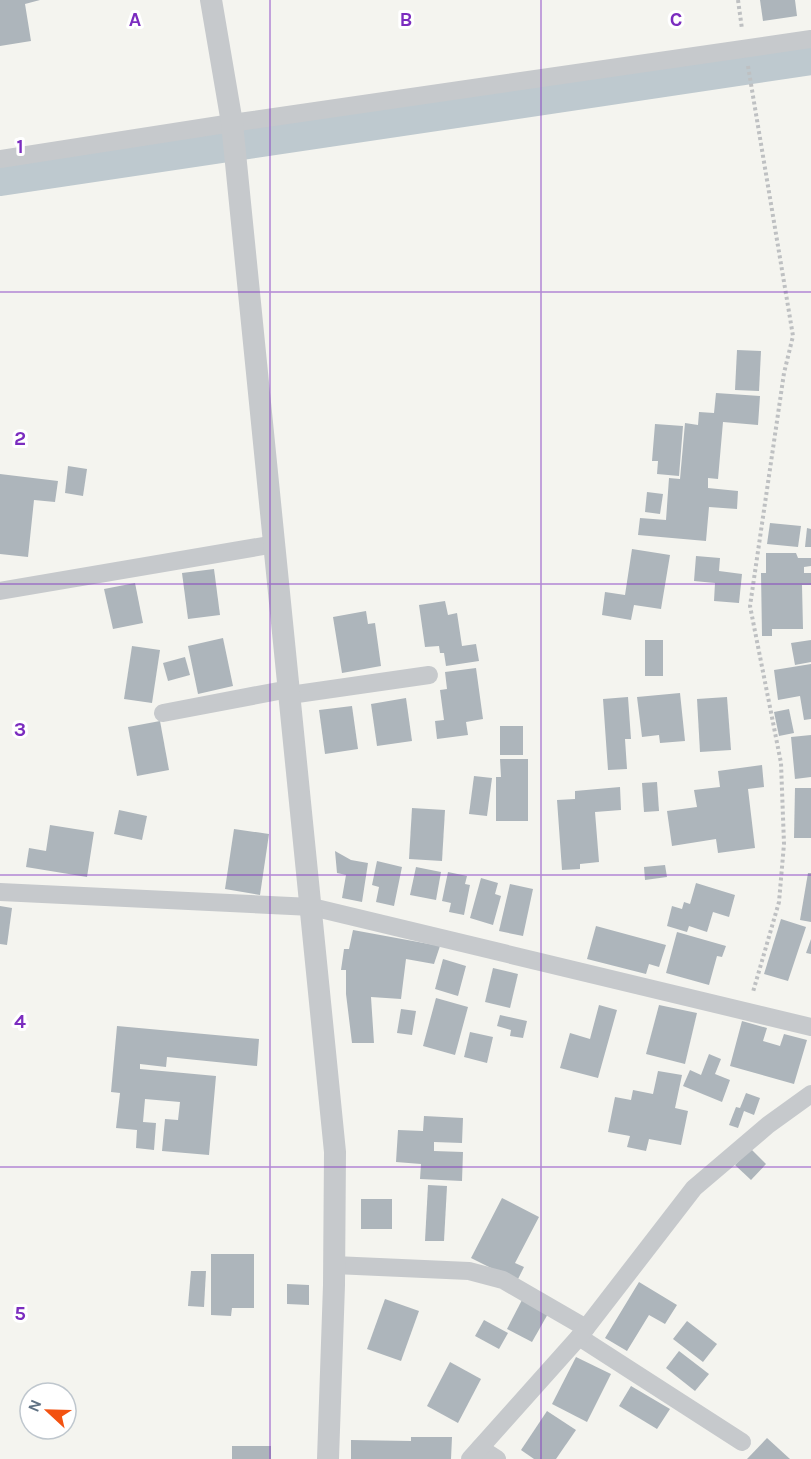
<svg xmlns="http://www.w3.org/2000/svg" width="811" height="1459" viewBox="0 0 811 1459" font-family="Karla,sans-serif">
<rect width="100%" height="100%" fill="#f4f4ef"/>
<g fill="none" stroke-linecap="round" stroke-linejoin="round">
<path stroke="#bec9cf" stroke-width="40" d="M0,176L811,55"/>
</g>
<g fill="#adb5bb">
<path d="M0,0H40L25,4L31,41L0,46Z"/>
<path d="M760,0H795L797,16L763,21Z"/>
<path d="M737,350L761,351L759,391L735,390Z"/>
<path d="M716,393L760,396L758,425L723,422L718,479L708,478V488L738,491L737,509L709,507L706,541L638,535L640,518L666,520L669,478L680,479L685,423L698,425L699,412L714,413Z"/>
<path d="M655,424L683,426L679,476L657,474L658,461H652Z"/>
<path d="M68,466L87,469L83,496L65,493Z"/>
<path d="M0,474L58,481L55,502L34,500L28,557L0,554Z"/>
<path d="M647,492L663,494L660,514L645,512Z"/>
<path d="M770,523L801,526L798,547L767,544Z"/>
<path d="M807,528L811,529V547H805Z"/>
<path d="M632,549L670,555L661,609L634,605L631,620L602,615L605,592L625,595Z"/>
<path d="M766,553H796L798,558H811V566L804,567V573H811V585H802L803,629H772V636H762L761,573H766Z"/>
<path d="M696,556L720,558L719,571L742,574L739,603L714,601L715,583L694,581Z"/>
<path d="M214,569L220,615L188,619L182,573Z"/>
<path d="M135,583L143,623L113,629L104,589Z"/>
<path d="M445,601L448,615L457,613L462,646L476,644L479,661L446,666L444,653H440L439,646L425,647L419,605Z"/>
<path d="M366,611L368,624L375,623L381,666L342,673L333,617Z"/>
<path d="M223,638L233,686L198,694L188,646Z"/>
<rect x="645" y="640" width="18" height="36"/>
<path d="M811,640V662L795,665L791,643Z"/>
<path d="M132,646L160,650L152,703L124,699Z"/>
<path d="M185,657L190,675L168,681L163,663Z"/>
<path d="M811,664V719L804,720L800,696L778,700L774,670Z"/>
<path d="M476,668L483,719L466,722L468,735L437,739L435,721L444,720L440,690L447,689L445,672Z"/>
<path d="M680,693L685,741L660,743L659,735L642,737L637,697Z"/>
<path d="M628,697L631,739H625L627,769L608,770L603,699Z"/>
<path d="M727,697L731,750L700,752L697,699Z"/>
<path d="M406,698L412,741L377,746L371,704Z"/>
<path d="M352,706L358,749L325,754L319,710Z"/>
<path d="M789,709L794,733L779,736L774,712Z"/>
<path d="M160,721L169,770L137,776L128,727Z"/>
<rect x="500" y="726" width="23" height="29"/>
<path d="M811,735V777L795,779L791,737Z"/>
<path d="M500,759H528V821H496V777H501Z"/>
<path d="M762,765L764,787L748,789L755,848L718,853L716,839L672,846L667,811L697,807L694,790L720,787L718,771Z"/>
<path d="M474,776L492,778L487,816L469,814Z"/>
<path d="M657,782L659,811L644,812L642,783Z"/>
<path d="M620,787L621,810L595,812L599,862L580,864V869L562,870L557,800L575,799V791Z"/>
<path d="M795,788H811V838H794Z"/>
<path d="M412,808L445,810L442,861L409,859Z"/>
<path d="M119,810L147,816L142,840L114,834Z"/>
<path d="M50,825L94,832L87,877L26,867L29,848L46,851Z"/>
<path d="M234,829L269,834L260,895L225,889Z"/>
<path d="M335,851L351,860L368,863L362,902L342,898L346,875L337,873Z"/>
<path d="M377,861L402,867L394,906L376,902L379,887L372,885Z"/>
<path d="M665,865L667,877L645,880L644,867Z"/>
<path d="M416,867L441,872L436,900L410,895Z"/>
<path d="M448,872L467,876L465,884L470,885L464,915L449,912L451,903L442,901Z"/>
<path d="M808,873H811V922L800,920Z"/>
<path d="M481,878L498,883L495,894L501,896L493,925L470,918Z"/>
<path d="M696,883L735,895L729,917L713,912L707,932L689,926L687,932L667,926L672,906L682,909L684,902L690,904Z"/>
<path d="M510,884L533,889L523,936L499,931Z"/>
<path d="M0,906L12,908L7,945L0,944Z"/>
<path d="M781,919L806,927L788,981L764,974Z"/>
<path d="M596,926L666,945L659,967L649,964L646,974L587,959Z"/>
<path d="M353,930L440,946L434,964L406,959L401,999L371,997L374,1043H352L346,994V970H341L344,949H349Z"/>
<path d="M677,932L726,946L722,957L717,956L709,985L666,973Z"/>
<path d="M811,939V954L806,953Z"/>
<path d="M443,959L466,966L458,996L435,989Z"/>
<path d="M493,968L518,974L510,1008L485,1002Z"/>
<path d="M436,998L468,1007L455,1055L423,1046Z"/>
<path d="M599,1005L617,1010L598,1078L560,1068L570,1033L590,1039Z"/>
<path d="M659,1005L697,1013L685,1064L646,1054Z"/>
<path d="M401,1009L416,1011L412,1035L397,1033Z"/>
<path d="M500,1015L527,1021L523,1038L510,1036L511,1030L497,1026Z"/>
<path d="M742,1021L767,1028L763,1041L780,1046L784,1034L807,1040L794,1084L730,1066Z"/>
<path d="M117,1026L259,1039L257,1066L167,1057L166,1067L140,1064V1069L216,1076L209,1155L162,1151L165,1119L178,1120L180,1102L145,1099L143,1122L156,1123L154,1150L136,1148L137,1130L116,1128L120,1093L111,1092Z"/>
<path d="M470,1032L493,1037L487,1063L464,1057Z"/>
<path d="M709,1054L721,1059L715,1074L730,1080L722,1102L683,1086L690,1070L701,1075Z"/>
<path d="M658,1071L682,1075L675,1108L688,1111L681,1145L649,1139L646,1151L627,1147L630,1136L608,1132L615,1097L631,1100L633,1090L653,1094Z"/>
<path d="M746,1093L760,1098L754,1115L744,1111L738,1128L729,1125L736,1107L740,1108Z"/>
<path d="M424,1116L463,1118L462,1143L434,1142V1151L463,1152L462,1181L420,1179L421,1164L396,1162L398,1130L423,1131Z"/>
<path d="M751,1149L766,1164L751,1180L735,1165Z"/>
<path d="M428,1185L447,1186L444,1241H425Z"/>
<path d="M502,1198L539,1217L515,1263L524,1267L517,1281L471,1258Z"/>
<rect x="361" y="1199" width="31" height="30"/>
<path d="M211,1254H254V1308H232L231,1316L211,1315Z"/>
<path d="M191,1271H206L204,1307L188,1306Z"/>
<path d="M639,1282L677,1305L665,1324L649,1315L627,1351L605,1338Z"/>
<path d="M287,1284L309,1285V1305L287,1304Z"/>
<path d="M523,1298L549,1312L532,1342L507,1329Z"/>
<path d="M385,1299L419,1311L401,1361L367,1349Z"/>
<path d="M484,1320L508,1333L499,1349L475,1336Z"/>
<path d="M687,1321L717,1344L703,1362L673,1339Z"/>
<path d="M679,1351L709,1374L695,1391L666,1368Z"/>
<path d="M576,1357L611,1374L587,1422L552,1404Z"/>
<path d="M450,1362L481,1379L458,1423L427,1406Z"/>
<path d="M631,1386L670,1409L657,1429L619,1406Z"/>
<path d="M547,1411L576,1430L556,1459H534L521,1450Z"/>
<path d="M411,1437H452L451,1459H351V1440L411,1441Z"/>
<path d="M767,1438L790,1459H747Z"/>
<rect x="232" y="1446" width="39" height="13"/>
</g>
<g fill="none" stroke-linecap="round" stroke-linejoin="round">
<g stroke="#bec0c2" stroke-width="4" stroke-dasharray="3 3" stroke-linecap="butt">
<path d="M738,0L742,29"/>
<path d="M748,66L793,336L784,373L750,606L781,763L784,844L779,902L753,992"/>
</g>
<g stroke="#c6c9cc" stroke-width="18">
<path d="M0,159L232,123L811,39"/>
<path d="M0,591L275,544"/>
<path d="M290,695L429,675"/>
<path d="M163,713L289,689"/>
<path d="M0,892L312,907L811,1027"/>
<path d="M334,1265L469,1271L503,1280L586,1328"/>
<path d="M579,1337L742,1442"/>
<path d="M480,1448L497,1459"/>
<path d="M470,1459L579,1337L694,1188L768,1125L811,1094"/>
</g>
<path stroke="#c6c9cc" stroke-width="22" d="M211,0L232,123L335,1152L334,1285L328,1459"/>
</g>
<path fill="none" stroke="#7b2cbf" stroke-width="1.5" stroke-opacity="0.55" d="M270,0V1459M541,0V1459M0,292H811M0,584H811M0,875H811M0,1167H811"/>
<g font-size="20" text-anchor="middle" font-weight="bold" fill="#7b2cbf" stroke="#fff" stroke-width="6" stroke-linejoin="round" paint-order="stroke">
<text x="135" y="26">A</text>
<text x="406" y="26">B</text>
<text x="676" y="26">C</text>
<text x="20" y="153">1</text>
<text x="20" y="445">2</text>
<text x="20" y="736">3</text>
<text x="20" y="1028">4</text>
<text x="20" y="1320">5</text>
</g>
<g transform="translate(48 1411) rotate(292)"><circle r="28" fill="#ffffff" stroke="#bfc7ce" stroke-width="1.5"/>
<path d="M0-4.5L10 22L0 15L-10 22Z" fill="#f35211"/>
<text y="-9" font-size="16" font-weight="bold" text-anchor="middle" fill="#607284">N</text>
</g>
</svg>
